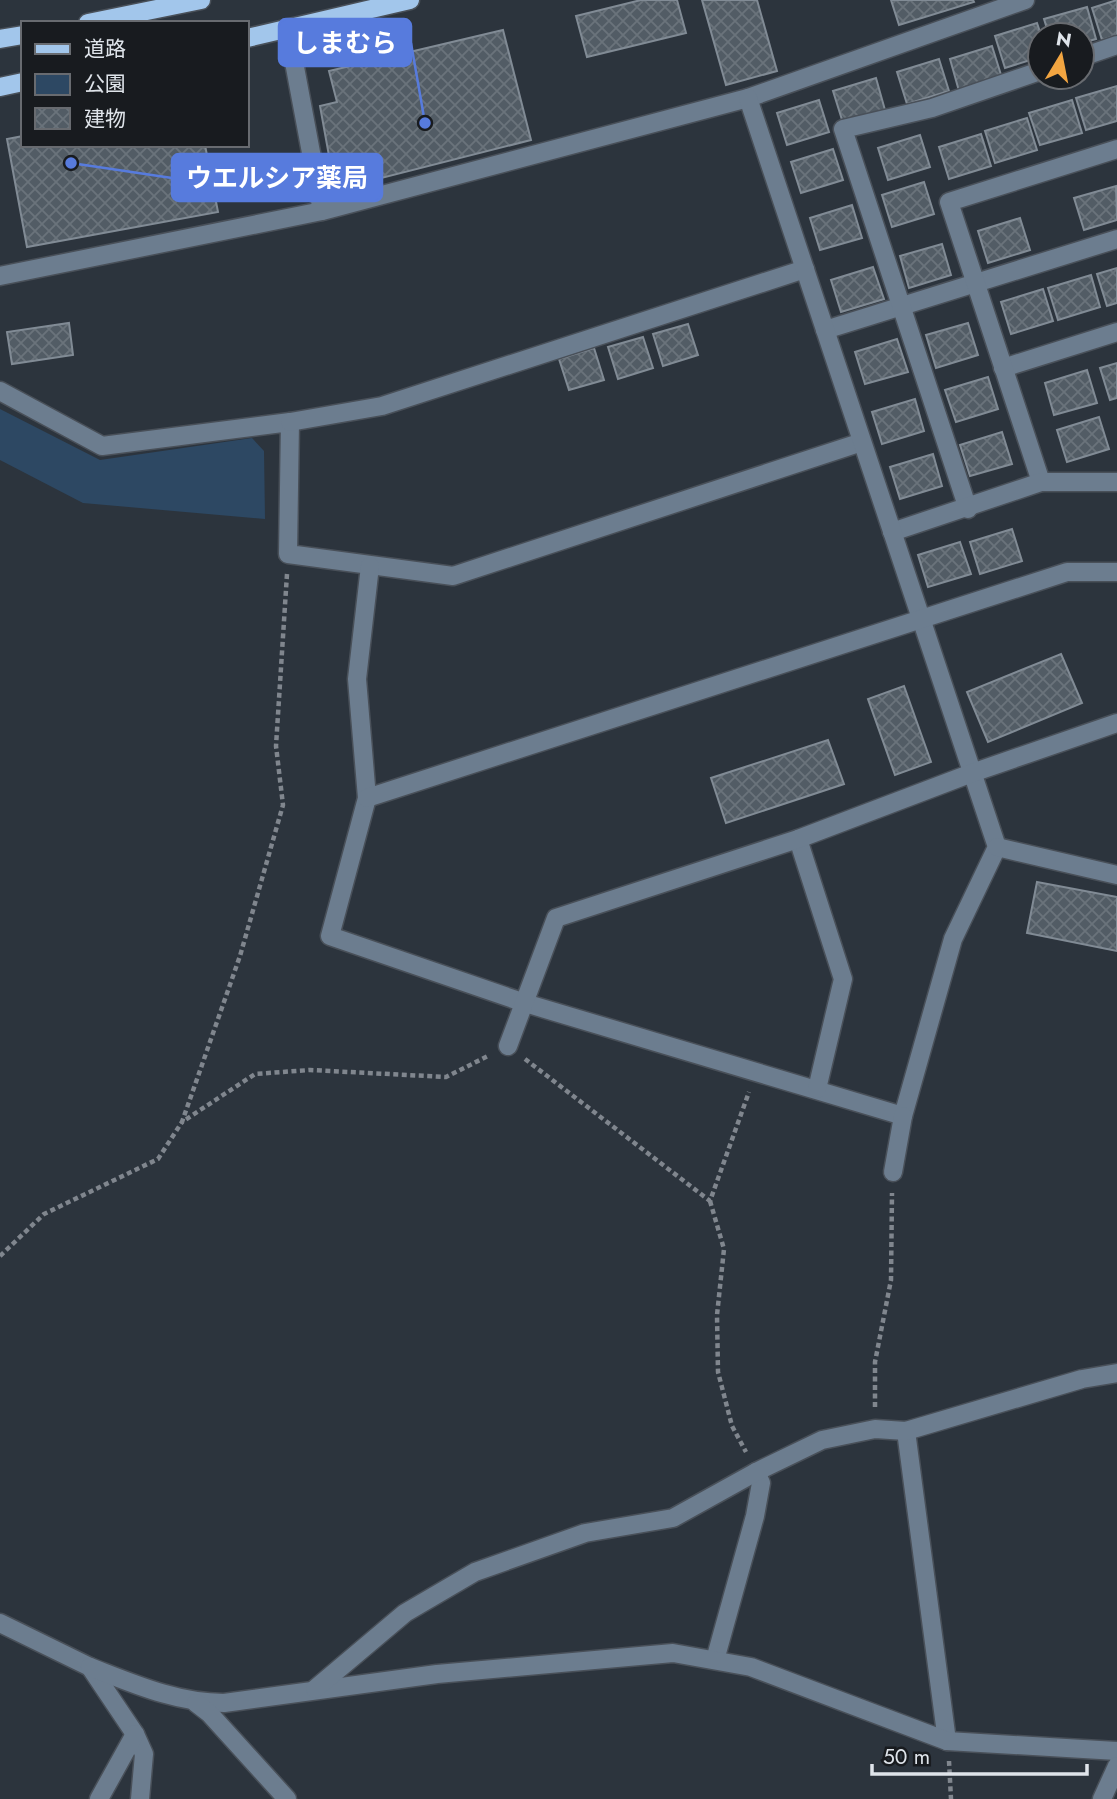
<svg xmlns="http://www.w3.org/2000/svg" width="1117" height="1799" viewBox="0 0 1117 1799" font-family="Jost,'Noto Sans JP',sans-serif">
<defs>
<pattern id="building-cross-hatch" width="8" height="8" patternUnits="userSpaceOnUse" patternTransform="scale(1.75)"><rect width="8" height="8" fill="#525c65"/><path d="M0 0l8 8M0 8l8-8" fill="none" stroke="#6a737b"/></pattern>
</defs>
<rect width="100%" height="100%" fill="#2c343d"/>
<path fill="#2d4863" d="M0,409L100,460L252,438L264,451L265,519L83,503L0,460Z"/>
<g fill="url(#building-cross-hatch)" stroke="#818b95" stroke-width="2">
<path d="M641,0H677L686,33L587,57L576,16Z"/>
<path d="M702,0H757L777,71L726,85Z"/>
<path d="M891,0H973L974,2L899,25Z"/>
<path d="M1117,0V35L1102,40L1092,8Z"/>
<path d="M1087,7L1096,39L1082,43V35H1049L1044,19Z"/>
<path d="M1037,23L1041,35L1040,57L1005,68L995,36Z"/>
<path d="M503,30L531,140L346,187L333,178L320,106L337,102L329,71Z"/>
<path d="M992,46L1002,78L959,91L950,59Z"/>
<path d="M939,59L949,91L907,104L897,72Z"/>
<path d="M876,78L885,110L843,123L833,91Z"/>
<path d="M1117,86V121L1086,130L1076,98Z"/>
<path d="M819,100L829,132L787,145L777,113Z"/>
<path d="M1072,100L1082,133L1040,145L1029,113Z"/>
<path d="M1027,118L1037,150L995,163L985,131Z"/>
<path d="M981,134L991,166L949,179L939,147Z"/>
<path d="M920,135L930,167L888,180L878,148Z"/>
<path d="M23,136V145H205L218,212L27,247L7,139Z"/>
<path d="M833,149L843,180L801,193L791,162Z"/>
<path d="M924,182L934,214L892,227L882,195Z"/>
<path d="M1116,186L1117,220L1084,230L1074,198Z"/>
<path d="M852,205L862,238L820,250L810,218Z"/>
<path d="M1020,218L1030,250L988,263L978,231Z"/>
<path d="M942,244L951,275L909,288L900,256Z"/>
<path d="M873,267L884,299L841,312L831,280Z"/>
<path d="M1117,268V303L1107,306L1097,274Z"/>
<path d="M1091,275L1100,307L1058,320L1048,288Z"/>
<path d="M1043,289L1053,321L1011,334L1001,302Z"/>
<path d="M69,323L73,355L12,364L7,332Z"/>
<path d="M968,323L978,355L936,368L926,335Z"/>
<path d="M688,324L698,355L663,366L653,334Z"/>
<path d="M643,337L653,368L618,379L608,347Z"/>
<path d="M897,339L908,372L865,384L855,352Z"/>
<path d="M594,348L604,380L569,390L559,359Z"/>
<path d="M1117,363V398L1110,400L1100,368Z"/>
<path d="M1087,370L1097,403L1054,415L1045,383Z"/>
<path d="M988,377L998,409L956,422L945,390Z"/>
<path d="M915,399L924,431L882,444L872,412Z"/>
<path d="M1099,417L1109,449L1067,462L1057,430Z"/>
<path d="M1002,432L1012,464L970,476L960,445Z"/>
<path d="M933,454L942,486L900,499L890,467Z"/>
<path d="M1012,529L1022,561L980,574L970,542Z"/>
<path d="M960,542L971,574L928,587L918,555Z"/>
<path d="M1061,654L1082,703L988,742L967,692Z"/>
<path d="M904,686L931,762L895,775L868,699Z"/>
<path d="M828,740L844,784L726,823L711,778Z"/>
<path d="M1037,882L1117,897V951L1027,933Z"/>
</g>
<g fill="none" stroke-linecap="round" stroke-linejoin="round">
<defs>
<g id="minor">
<path d="M288,30L322,211"/>
<path d="M1082,57L1117,45"/>
<path d="M0,276L322,211L748,98L1025,0"/>
<path d="M825,330L1117,239"/>
<path d="M1003,368L1117,332"/>
<path d="M0,391L102,446L290,422L288,554L453,576L862,442"/>
<path d="M290,422L382,406L805,269"/>
<path d="M1041,482L949,202L1117,149"/>
<path d="M968,509L843,129L932,108L1040,71"/>
<path d="M892,532L1041,482H1117"/>
<path d="M370,566L357,679L367,798L330,936L525,1003L903,1116L953,939L997,847L748,98"/>
<path d="M367,798L1067,572H1117"/>
<path d="M798,839L843,979L817,1089"/>
<path d="M997,847L1117,875"/>
<path d="M508,1046L556,918L798,839L972,773L1117,723"/>
<path d="M893,1172L903,1116"/>
<path d="M906,1431L947,1741"/>
<path d="M0,1623L90,1667L135,1734L144,1754L140,1799"/>
<path d="M715,1660L755,1516L761,1483L756,1472"/>
<path d="M90,1667C134,1684 177,1703 224,1703L437,1674L673,1653L751,1667L947,1741L1117,1751"/>
<path d="M315,1689L405,1613L475,1572L585,1533L673,1518L756,1472L822,1440L875,1429L906,1431L1082,1379L1117,1373"/>
<path d="M196,1703L209,1713L287,1799"/>
<path d="M99,1799L135,1734"/>
<path d="M1102,1799L1117,1766"/>
</g>
<g id="major">
<path d="M88,23L201,0"/>
<path d="M247,38L410,0"/>
<path d="M0,39L23,35"/>
<path d="M0,87L23,82"/>
</g>
</defs>
<use href="#minor" stroke="#495059" stroke-width="21"/>
<use href="#major" stroke="#495059" stroke-width="21"/>
<g stroke="#80868e" stroke-width="4.5" stroke-dasharray="5 3.5" stroke-linecap="butt">
<path d="M287,574L276,746L283,805L240,956L182,1122L255,1074L310,1070L446,1077L488,1056"/>
<path d="M525,1059L710,1201L749,1092"/>
<path d="M710,1201L724,1249L717,1315L718,1372L732,1426L746,1452"/>
<path d="M0,1256L44,1214L158,1159L182,1122"/>
<path d="M875,1407V1362L891,1280L892,1193"/>
<path d="M949,1761L951,1799"/>
</g>
<use href="#minor" stroke="#6c7d8f" stroke-width="18"/>
<use href="#major" stroke="#a2c6eb" stroke-width="18"/>
</g>
<path fill="none" stroke="#577bdd" stroke-width="2.5" d="M425 123L411 43M71 163L172 178"/>
<g fill="#577bdd" stroke="#181b1f" stroke-width="2.5">
<circle cx="425" cy="123" r="7"/>
<circle cx="71" cy="163" r="7"/>
</g>
<g fill="#577bdd" stroke="#577bdd" stroke-width="2.5">
<rect x="279" y="19" width="132" height="47" rx="7"/>
<rect x="172" y="154" width="210" height="47" rx="7"/>
</g>
<g font-size="26" text-anchor="middle" font-weight="bold" fill="#fff">
<text x="345" y="52">しまむら</text>
<text x="277" y="187">ウエルシア薬局</text>
</g>
<rect x="21" y="21" width="228" height="126" fill="#181b1f" stroke="#686b70" stroke-width="2"/>
<rect x="35" y="44" width="35" height="10" fill="#a2c6eb" stroke="#686b70" stroke-width="2"/>
<text x="84" y="56" font-size="21" fill="#dfe4ea">道路</text>
<rect x="35" y="74" width="35" height="21" fill="#2d4863" stroke="#686b70" stroke-width="2"/>
<text x="84" y="91" font-size="21" fill="#dfe4ea">公園</text>
<rect x="35" y="108" width="35" height="21" fill="url(#building-cross-hatch)" stroke="#686b70" stroke-width="2"/>
<text x="84" y="126" font-size="21" fill="#dfe4ea">建物</text>
<g transform="translate(1061 56) rotate(10)"><circle r="33" fill="#181b1f" stroke="#686b70" stroke-width="2"/>
<path d="M0-5L12 26L0 18L-12 26Z" fill="#f2a541"/>
<text y="-10" font-size="19" font-weight="bold" text-anchor="middle" fill="#dfe4ea">N</text>
</g>
<path d="M872 1764v10h215v-10" fill="none" stroke="#dfe4ea" stroke-width="3.5"/>
<text x="883" y="1764" font-size="21" fill="#dfe4ea" stroke="#181b1f" stroke-width="5" paint-order="stroke">50 m</text>
</svg>
